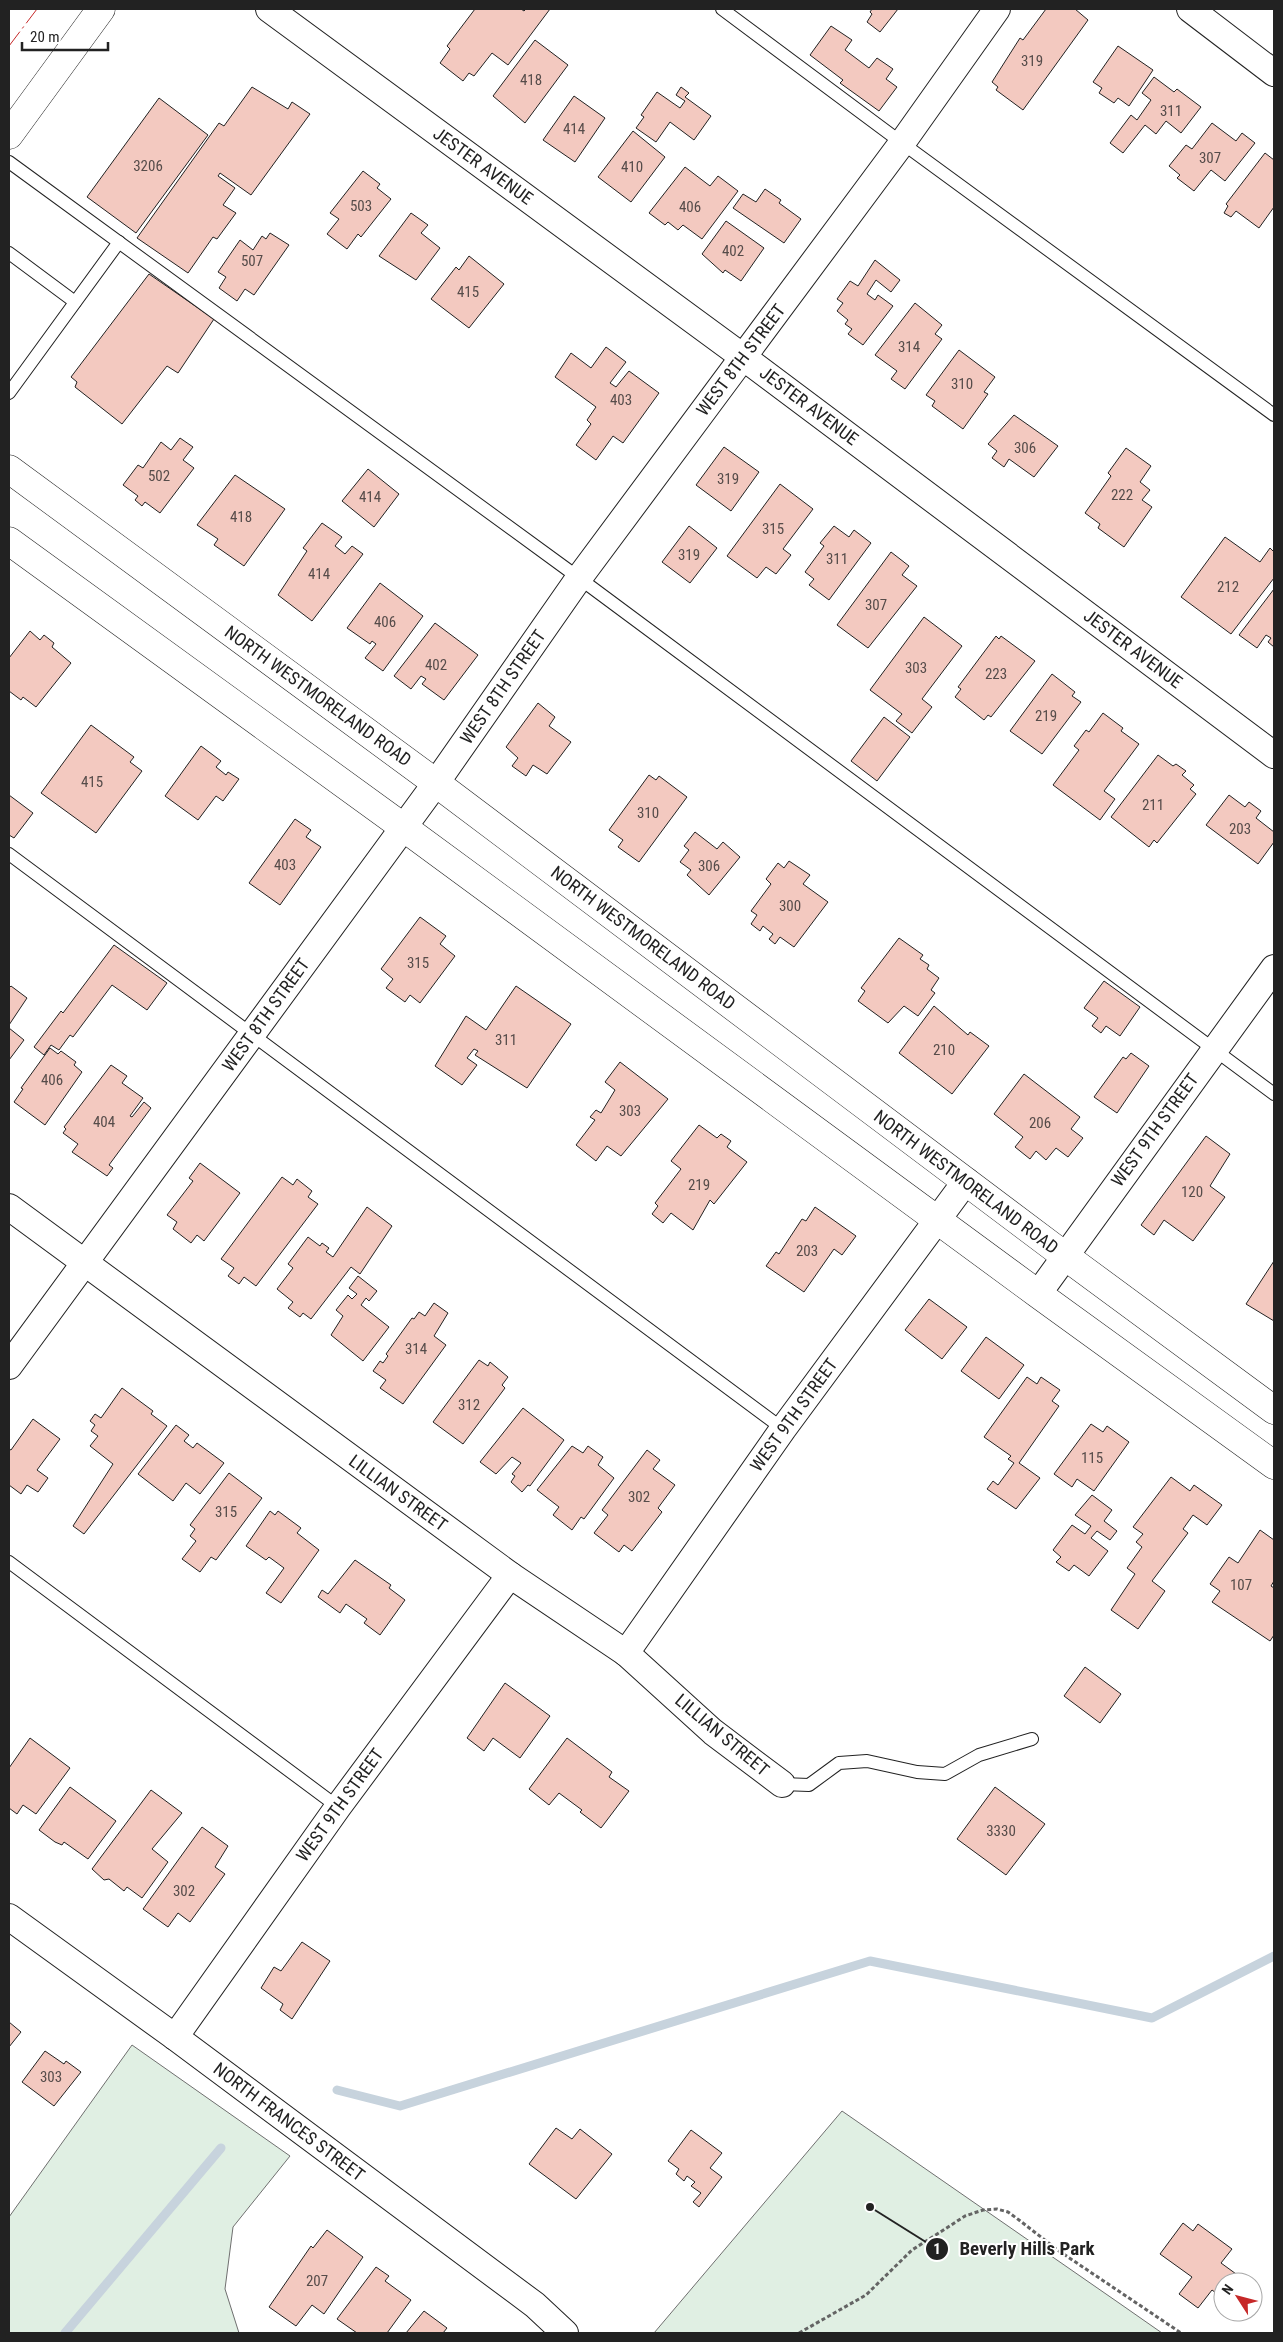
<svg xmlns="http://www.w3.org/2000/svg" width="1283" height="2342" viewBox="0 0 1283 2342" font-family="'Roboto Condensed',sans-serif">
<rect width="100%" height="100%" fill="#fff"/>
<g fill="#e0efe3" stroke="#6f6f6f">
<path d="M132,2045L290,2156L233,2227L225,2289L239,2333H9V2217Z"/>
<path d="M842,2111L1119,2303L1162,2333H654Z"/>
</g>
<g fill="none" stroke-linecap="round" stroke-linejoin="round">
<g stroke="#c7d3dd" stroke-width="9">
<path d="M337,2090L400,2106L870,1961L1152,2018L1274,1956"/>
<path d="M65,2333L221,2148"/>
</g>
</g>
<g fill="#f3c9c0" stroke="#222">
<path d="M475,9H521L524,11L526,9H550L508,65L492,53L474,76L469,73L463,81L440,63L450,49L447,46Z"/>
<path d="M872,9H898L880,32L867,22L872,14L870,12Z"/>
<path d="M1046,9H1075L1088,20L1023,110L996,90L998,87L992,82L1020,38L1023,40Z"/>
<path d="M831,26L852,40L845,50L869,68L877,58L893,69L886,79L897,87L879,111L840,83L843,80L810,55Z"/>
<path d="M535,40L568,65L525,123L493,96Z"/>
<path d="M1118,46L1153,70L1129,106L1118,98L1114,103L1099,93L1102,88L1093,82Z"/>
<path d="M1154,77L1174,92L1177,89L1201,107L1181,133L1166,121L1156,134L1145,125L1123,153L1110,143L1131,115L1137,120L1151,100L1142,93Z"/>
<path d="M252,87L288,109L292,102L310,114L251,195L220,173L218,176L235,188L223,205L236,213L217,239L213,237L188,273L137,238L219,123L224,126Z"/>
<path d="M681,87L689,93L685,97L711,116L694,140L670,122L656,142L636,128L644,117L641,115L657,92L680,108L685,101L676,95Z"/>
<path d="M574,96L605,118L575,162L543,140Z"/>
<path d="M159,98L208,135L136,233L87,197Z"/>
<path d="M1212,123L1236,141L1242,133L1255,143L1225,181L1211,170L1194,191L1177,178L1180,175L1169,166L1186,145L1192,149Z"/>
<path d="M633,131L665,157L631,202L598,177Z"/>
<path d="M1265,153L1274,160V207L1259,228L1236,211L1231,217L1224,213L1228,206L1226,204Z"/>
<path d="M685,167L710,186L718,176L738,191L702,239L683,225L678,230L668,222L665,225L649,213Z"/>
<path d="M363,171L380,184L377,188L391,199L361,237L358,234L347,249L327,234L339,219L330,213Z"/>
<path d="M765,189L781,200L779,203L801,219L784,243L733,208L743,194L756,202Z"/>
<path d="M411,213L428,225L421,233L440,248L416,280L379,256Z"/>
<path d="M726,221L764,248L741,281L725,270L723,273L702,254Z"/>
<path d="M270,233L289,245L254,295L245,289L237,301L219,288L226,277L218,272L240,240L253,250L262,236L266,239Z"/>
<path d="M469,256L504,284L469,328L431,299L456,267L459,270Z"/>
<path d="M875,260L900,280L891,292L876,280L867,294L875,300L878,295L893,306L863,345L848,334L852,329L845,324L848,320L837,311L843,303L837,299L850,281L858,286Z"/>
<path d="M149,274L214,319L178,373L167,366L122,424L75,387L77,382L71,377Z"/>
<path d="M915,303L942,325L935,334L942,339L905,389L891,379L897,371L875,355Z"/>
<path d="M606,347L626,362L610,383L616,387L629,371L659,393L623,443L613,436L596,460L576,445L591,424L587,420L596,407L555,377L571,353L591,368Z"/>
<path d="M959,350L995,377L984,392L988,394L963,429L932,406L935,401L926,395Z"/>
<path d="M1014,415L1058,446L1034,477L1009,459L1004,467L992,458L997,451L988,444Z"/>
<path d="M180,438L193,447L183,460L194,468L160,513L145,502L142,506L135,500L138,496L123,485L138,465L143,468L161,442L171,450Z"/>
<path d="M724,447L759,472L731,511L696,485Z"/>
<path d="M1126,448L1151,466L1140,482L1150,490L1142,500L1152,507L1124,547L1098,528L1100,524L1085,513L1111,476L1108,473Z"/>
<path d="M368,469L399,494L374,527L342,501Z"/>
<path d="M235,475L285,509L244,566L214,545L218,539L197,525Z"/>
<path d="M780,484L813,509L783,549L791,555L776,574L766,567L757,578L727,556Z"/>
<path d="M322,523L342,537L335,546L345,554L352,546L363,554L312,621L278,595L307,551L303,548Z"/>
<path d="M689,526L717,548L690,583L662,562Z"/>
<path d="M834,526L849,537L854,530L871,543L829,600L809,585L814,579L805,572L824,546L820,543Z"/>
<path d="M1225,537L1260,562L1270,548L1274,552V578L1231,634L1181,597Z"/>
<path d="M891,552L909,566L902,575L917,586L868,648L837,625Z"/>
<path d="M380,583L423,616L383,671L365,658L376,644L372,641L370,644L347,628Z"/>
<path d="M1274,589V647L1268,642L1271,638L1266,635L1257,648L1239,635Z"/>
<path d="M924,617L962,646L922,699L932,707L912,733L896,721L902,714L870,690Z"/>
<path d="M435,623L478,655L444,700L422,684L426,679L421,676L411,689L394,676Z"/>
<path d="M30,631L40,640L44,635L54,643L52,647L71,663L36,707L23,697L21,700L9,691V658Z"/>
<path d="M996,636L999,639L1001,636L1035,661L991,717L988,715L984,720L955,697L961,689L958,687Z"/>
<path d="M1052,674L1075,692L1072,696L1081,702L1042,754L1010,731Z"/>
<path d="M538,703L555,717L549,726L571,742L547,774L533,765L526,776L512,766L518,758L506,747Z"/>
<path d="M1103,713L1123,728L1121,731L1139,744L1104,791L1115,799L1100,820L1053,785L1079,750L1074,746L1086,730L1089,732Z"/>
<path d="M884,717L910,737L877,781L851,761Z"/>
<path d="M91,725L134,757L130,762L142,771L96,833L41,793Z"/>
<path d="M201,746L221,761L216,767L226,775L228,772L239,779L223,801L216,796L198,820L165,796Z"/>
<path d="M1158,755L1173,766L1176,764L1186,771L1182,775L1194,785L1190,789L1196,794L1157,843L1154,840L1149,847L1111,817Z"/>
<path d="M649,775L656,780L659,776L687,797L639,862L618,847L623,840L609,830Z"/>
<path d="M9,795L33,813L14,838L9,835Z"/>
<path d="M1229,795L1245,807L1249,802L1261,811L1256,818L1274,832V842L1258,864L1206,825Z"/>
<path d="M295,819L311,830L306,837L321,847L280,905L249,883Z"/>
<path d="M695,832L717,849L723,842L740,857L709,895L687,875L691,870L680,862L689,850L684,846Z"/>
<path d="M789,861L810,875L803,884L828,902L794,947L780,937L775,944L769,939L773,934L763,926L760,931L751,924L757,915L751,911L771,884L766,879L778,863L784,868Z"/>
<path d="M420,917L446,936L440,944L455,956L420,1003L410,995L405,1002L386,988L393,979L381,969Z"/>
<path d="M899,938L923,955L920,959L929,965L927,969L939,978L931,990L935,993L918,1016L904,1006L888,1023L858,1001L865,991L861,988Z"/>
<path d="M114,945L167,983L147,1010L112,985L73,1037L70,1035L59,1050L51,1045L44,1055L34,1047L61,1011L63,1013Z"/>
<path d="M1104,981L1140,1007L1120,1036L1106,1026L1101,1033L1092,1026L1098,1018L1084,1008Z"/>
<path d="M11,986L27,998L9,1025V988Z"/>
<path d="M516,986L571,1024L527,1088L475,1055L478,1051L474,1049L467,1058L477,1065L462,1085L435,1066L466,1016L486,1030Z"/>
<path d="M934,1006L968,1035L970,1032L989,1046L952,1094L899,1053Z"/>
<path d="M9,1028L24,1040L9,1060Z"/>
<path d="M50,1048L58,1054L61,1051L76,1062L74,1065L82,1072L45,1125L14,1102L23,1089L21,1088Z"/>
<path d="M1131,1053L1149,1066L1117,1113L1094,1097L1123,1057L1126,1059Z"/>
<path d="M620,1062L668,1099L621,1156L607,1146L596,1161L576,1145L595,1120L590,1117L596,1110L601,1113L615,1090L605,1082Z"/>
<path d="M111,1065L127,1076L122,1083L143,1098L130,1116L132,1117L144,1102L151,1108L109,1165L113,1168L107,1176L72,1152L78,1144L63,1133L66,1129L64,1127Z"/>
<path d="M1024,1074L1080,1117L1071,1129L1083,1138L1068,1157L1056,1148L1046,1160L1036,1151L1030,1159L1015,1147L1023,1137L994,1114Z"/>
<path d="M699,1125L717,1138L721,1134L731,1141L727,1147L747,1162L714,1204L710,1200L693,1230L671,1213L663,1223L652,1214L658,1206L655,1203L681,1169L671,1161Z"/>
<path d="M1206,1136L1230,1154L1210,1186L1225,1197L1193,1241L1164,1220L1154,1235L1141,1225Z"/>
<path d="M200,1163L240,1193L204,1241L197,1235L191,1243L173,1229L177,1222L167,1215L193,1181L189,1178Z"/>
<path d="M282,1177L293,1185L297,1179L312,1191L308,1197L318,1204L256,1286L244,1277L239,1284L228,1276L234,1268L221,1259Z"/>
<path d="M367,1207L392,1226L360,1274L351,1267L311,1319L303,1313L300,1317L288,1308L293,1302L277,1289L293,1268L288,1264L308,1237L320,1246L322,1243L329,1248L326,1252L333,1257Z"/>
<path d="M815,1207L856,1236L842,1255L834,1249L804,1292L766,1266L776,1252L779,1254L802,1219L806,1221Z"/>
<path d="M1274,1261V1321L1246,1304Z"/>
<path d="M358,1276L377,1291L369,1301L366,1298L361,1305L389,1327L363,1361L331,1335L343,1316L336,1310L348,1295L352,1299L357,1294L349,1288Z"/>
<path d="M929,1299L967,1327L942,1359L905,1330Z"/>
<path d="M434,1303L448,1313L434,1336L446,1345L403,1404L380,1388L386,1380L373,1371L380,1361L383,1363L388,1356L386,1354L412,1318L414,1319L419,1312L425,1316Z"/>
<path d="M986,1337L1024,1365L999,1399L961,1371Z"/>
<path d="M479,1360L488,1366L490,1362L508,1377L502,1385L505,1388L463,1444L433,1422Z"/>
<path d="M1027,1377L1037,1384L1041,1377L1060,1390L1052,1401L1059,1406L1019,1463L1040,1478L1016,1509L987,1489L993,1481L998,1485L1014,1463L1008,1459L1011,1456L984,1437Z"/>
<path d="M122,1388L153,1411L151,1414L167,1426L84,1534L73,1526L113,1464L90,1446L98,1436L91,1431L95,1425L90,1421L95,1414L101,1418Z"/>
<path d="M523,1408L564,1440L530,1486L528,1485L522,1492L511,1482L515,1476L512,1474L521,1463L512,1457L496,1474L480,1462Z"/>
<path d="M33,1419L60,1439L37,1470L48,1478L38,1492L27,1485L21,1494L9,1485V1449L11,1450Z"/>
<path d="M1091,1424L1103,1432L1107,1426L1129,1442L1094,1491L1077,1479L1072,1487L1054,1474Z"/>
<path d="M176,1425L189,1435L184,1441L193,1448L197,1443L224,1463L200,1494L186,1483L173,1501L138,1474Z"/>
<path d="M572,1446L583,1453L588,1446L603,1457L598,1465L614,1478L584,1519L581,1517L572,1530L553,1515L559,1507L537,1490Z"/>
<path d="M647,1450L660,1460L653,1469L675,1485L658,1508L662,1512L632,1551L624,1545L619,1552L594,1533L608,1515L602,1510Z"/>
<path d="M229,1473L262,1498L216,1560L211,1557L200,1572L182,1559L196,1541L190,1536L195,1529L190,1525Z"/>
<path d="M1171,1477L1190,1491L1194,1485L1222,1505L1207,1525L1193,1515L1183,1529L1188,1533L1152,1581L1165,1591L1138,1629L1111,1610L1135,1574L1127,1568L1142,1547L1136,1542L1143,1534L1133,1527Z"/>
<path d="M1092,1495L1112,1510L1104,1521L1117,1531L1110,1540L1097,1531L1091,1538L1108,1551L1089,1576L1074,1565L1069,1571L1056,1562L1061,1557L1053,1550L1072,1525L1085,1534L1091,1526L1075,1515Z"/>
<path d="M270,1511L275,1515L278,1511L301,1528L297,1533L319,1550L281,1603L266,1593L284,1568L269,1557L266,1560L246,1546Z"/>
<path d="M1260,1530L1274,1540V1581L1271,1586L1274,1588V1635L1270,1641L1212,1602L1220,1591L1210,1584L1229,1557L1238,1563Z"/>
<path d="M355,1560L391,1585L389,1588L405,1600L380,1635L364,1623L367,1619L346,1604L340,1613L318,1597L322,1590L328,1594Z"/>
<path d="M1085,1667L1121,1694L1100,1723L1064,1696Z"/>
<path d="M505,1683L550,1716L520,1758L493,1738L484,1751L467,1738Z"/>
<path d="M30,1738L70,1768L36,1814L23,1805L17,1814L9,1808V1768Z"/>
<path d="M567,1738L612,1772L609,1777L629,1791L601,1828L580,1812L582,1810L559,1793L549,1805L529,1789Z"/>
<path d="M70,1787L116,1821L88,1859L64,1842L62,1845L55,1842L39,1830Z"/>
<path d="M995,1787L1045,1824L1006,1875L957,1839Z"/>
<path d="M151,1790L182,1813L152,1849L168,1862L142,1898L127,1887L124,1891L109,1879L104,1880L92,1869Z"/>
<path d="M202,1827L228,1846L215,1867L225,1874L190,1922L178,1913L168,1927L143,1909Z"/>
<path d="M302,1942L330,1961L292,2019L280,2010L283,2004L261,1988L274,1967L281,1971Z"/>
<path d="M9,2022L21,2032L9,2047Z"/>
<path d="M45,2051L64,2064L66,2061L81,2072L54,2106L22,2082Z"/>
<path d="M556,2128L572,2139L580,2129L612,2154L576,2199L529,2164Z"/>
<path d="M691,2130L722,2153L710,2168L722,2177L699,2207L693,2202L701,2193L691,2186L695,2182L687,2176L684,2181L676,2174L679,2169L668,2161Z"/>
<path d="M1183,2223L1193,2231L1198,2224L1232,2249L1221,2263L1243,2279L1241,2282H1223V2298L1212,2290L1198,2308L1179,2294L1192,2277L1160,2254Z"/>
<path d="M327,2230L363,2257L324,2314L312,2305L296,2326L269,2307L311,2246L313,2248Z"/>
<path d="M376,2267L389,2276L385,2281L411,2300L387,2333H357L337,2319Z"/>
<path d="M424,2311L447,2328L443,2333H406Z"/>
</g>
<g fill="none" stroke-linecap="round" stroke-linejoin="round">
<defs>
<g id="service">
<path d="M722,9L902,143L1274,415"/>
<path d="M9,162L579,578L1274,1094"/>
<path d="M9,253L75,302"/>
<path d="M9,393L119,242"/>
<path d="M9,854L783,1429"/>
<path d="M9,1562L338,1807"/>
<path d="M782,1784L809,1785L839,1763L867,1761L917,1772L945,1774L979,1755L1032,1739"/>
</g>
<g id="minor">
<path d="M269,9L743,357L1274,755"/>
<path d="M1190,9L1274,73"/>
<path d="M9,1207L510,1575L626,1653L713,1732L782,1784"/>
<path d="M1038,1294L1274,968"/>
<path d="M9,1366L436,783L579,578L902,143L997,9"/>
<path d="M626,1653L783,1429L966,1181"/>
<path d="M9,1917L175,2037L535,2305L565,2333"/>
<path d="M175,2037L338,1807L510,1575"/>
</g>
<g id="secondary">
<path d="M9,135L101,9"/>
<path d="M9,469L436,783L1065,1256L1274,1410"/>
<path d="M9,541L403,827L1038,1294L1274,1465"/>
</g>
</defs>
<use href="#service" stroke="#222" stroke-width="14"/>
<use href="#minor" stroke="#222" stroke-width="28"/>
<use href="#secondary" stroke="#222" stroke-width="29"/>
<path stroke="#646464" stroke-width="3" stroke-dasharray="4 2.5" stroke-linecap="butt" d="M799,2333L866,2295L912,2250L945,2229L965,2216L983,2210L997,2209L1008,2212L1019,2220L1059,2251L1181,2333"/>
<use href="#service" stroke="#fff" stroke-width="12"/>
<use href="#minor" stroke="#fff" stroke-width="26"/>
<use href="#secondary" stroke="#fff" stroke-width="28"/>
<path stroke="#c62828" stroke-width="1" stroke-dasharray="18 4 2.5 4" stroke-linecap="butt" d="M9,46L37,9"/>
</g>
<g text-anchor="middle" stroke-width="4" stroke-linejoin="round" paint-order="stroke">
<g font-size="15" fill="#564c4a">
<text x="1032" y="66">319</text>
<text x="531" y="85">418</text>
<text x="1171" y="116">311</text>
<text x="574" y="134">414</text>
<text x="1210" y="163">307</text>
<text x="148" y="171">3206</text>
<text x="632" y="172">410</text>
<text x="361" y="211">503</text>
<text x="690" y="212">406</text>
<text x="733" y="256">402</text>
<text x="252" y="266">507</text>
<text x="468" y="297">415</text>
<text x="909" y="352">314</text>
<text x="962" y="389">310</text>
<text x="621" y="405">403</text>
<text x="1025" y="453">306</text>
<text x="159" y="481">502</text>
<text x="728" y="484">319</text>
<text x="1122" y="500">222</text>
<text x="370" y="502">414</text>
<text x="241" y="522">418</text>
<text x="773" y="534">315</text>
<text x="689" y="560">319</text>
<text x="837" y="564">311</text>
<text x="319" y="579">414</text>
<text x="1228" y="592">212</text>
<text x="876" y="610">307</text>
<text x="385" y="627">406</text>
<text x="436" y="670">402</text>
<text x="916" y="673">303</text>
<text x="996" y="679">223</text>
<text x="1046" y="721">219</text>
<text x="92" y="787">415</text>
<text x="1153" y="810">211</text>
<text x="648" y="818">310</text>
<text x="1240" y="834">203</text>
<text x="285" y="870">403</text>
<text x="709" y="871">306</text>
<text x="790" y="911">300</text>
<text x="418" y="968">315</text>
<text x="506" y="1045">311</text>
<text x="944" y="1055">210</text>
<text x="52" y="1085">406</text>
<text x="630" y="1116">303</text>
<text x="104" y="1127">404</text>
<text x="1040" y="1128">206</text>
<text x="699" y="1190">219</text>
<text x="1192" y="1197">120</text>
<text x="807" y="1256">203</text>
<text x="416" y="1354">314</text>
<text x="469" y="1410">312</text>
<text x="1092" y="1463">115</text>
<text x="639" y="1502">302</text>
<text x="226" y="1517">315</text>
<text x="1241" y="1590">107</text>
<text x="1001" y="1836">3330</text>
<text x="184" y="1896">302</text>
<text x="51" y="2082">303</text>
<text x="317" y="2286">207</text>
</g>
<g font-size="18" fill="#222" stroke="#fff">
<text transform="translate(483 166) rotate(36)" y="6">JESTER AVENUE</text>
<text transform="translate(741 360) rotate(-53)" y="6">WEST 8TH STREET</text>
<text transform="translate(809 406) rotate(37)" y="6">JESTER AVENUE</text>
<text transform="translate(1133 649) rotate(37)" y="6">JESTER AVENUE</text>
<text transform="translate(503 687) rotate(-55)" y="6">WEST 8TH STREET</text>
<text transform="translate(318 696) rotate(36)" y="6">NORTH WESTMORELAND ROAD</text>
<text transform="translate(643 938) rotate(37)" y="6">NORTH WESTMORELAND ROAD</text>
<text transform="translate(266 1015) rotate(-54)" y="6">WEST 8TH STREET</text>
<text transform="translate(1155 1130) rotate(-54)" y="6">WEST 9TH STREET</text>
<text transform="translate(966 1182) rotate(37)" y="6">NORTH WESTMORELAND ROAD</text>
<text transform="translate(794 1415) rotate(-54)" y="6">WEST 9TH STREET</text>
<text transform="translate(398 1493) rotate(36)" y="6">LILLIAN STREET</text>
<text transform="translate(722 1735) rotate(40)" y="6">LILLIAN STREET</text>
<text transform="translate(340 1805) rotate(-54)" y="6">WEST 9TH STREET</text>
<text transform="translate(289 2122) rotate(37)" y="6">NORTH FRANCES STREET</text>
</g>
</g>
<path fill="none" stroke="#222" stroke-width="2" d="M870 2207L937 2249"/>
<g fill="#222" stroke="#fff" stroke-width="2">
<circle cx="870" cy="2207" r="5"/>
<circle cx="937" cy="2249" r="12"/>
</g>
<g font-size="15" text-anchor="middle" font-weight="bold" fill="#fff">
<text x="937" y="2254">1</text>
</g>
<g font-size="19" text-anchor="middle" font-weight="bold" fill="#222" stroke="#fff" stroke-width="4" stroke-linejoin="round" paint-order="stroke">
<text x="1027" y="2255">Beverly Hills Park</text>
</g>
<rect width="1283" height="2342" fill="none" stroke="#222222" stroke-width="20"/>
<g transform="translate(1238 2297) rotate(306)"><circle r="24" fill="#ffffff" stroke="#a7a7a7"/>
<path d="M0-4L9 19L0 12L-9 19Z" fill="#c62828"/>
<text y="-8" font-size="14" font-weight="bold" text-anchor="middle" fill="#222222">N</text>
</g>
<path d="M22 42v8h86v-8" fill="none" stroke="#222222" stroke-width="2.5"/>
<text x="30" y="42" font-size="15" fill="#222222" stroke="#ffffff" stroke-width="4" paint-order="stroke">20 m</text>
</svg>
